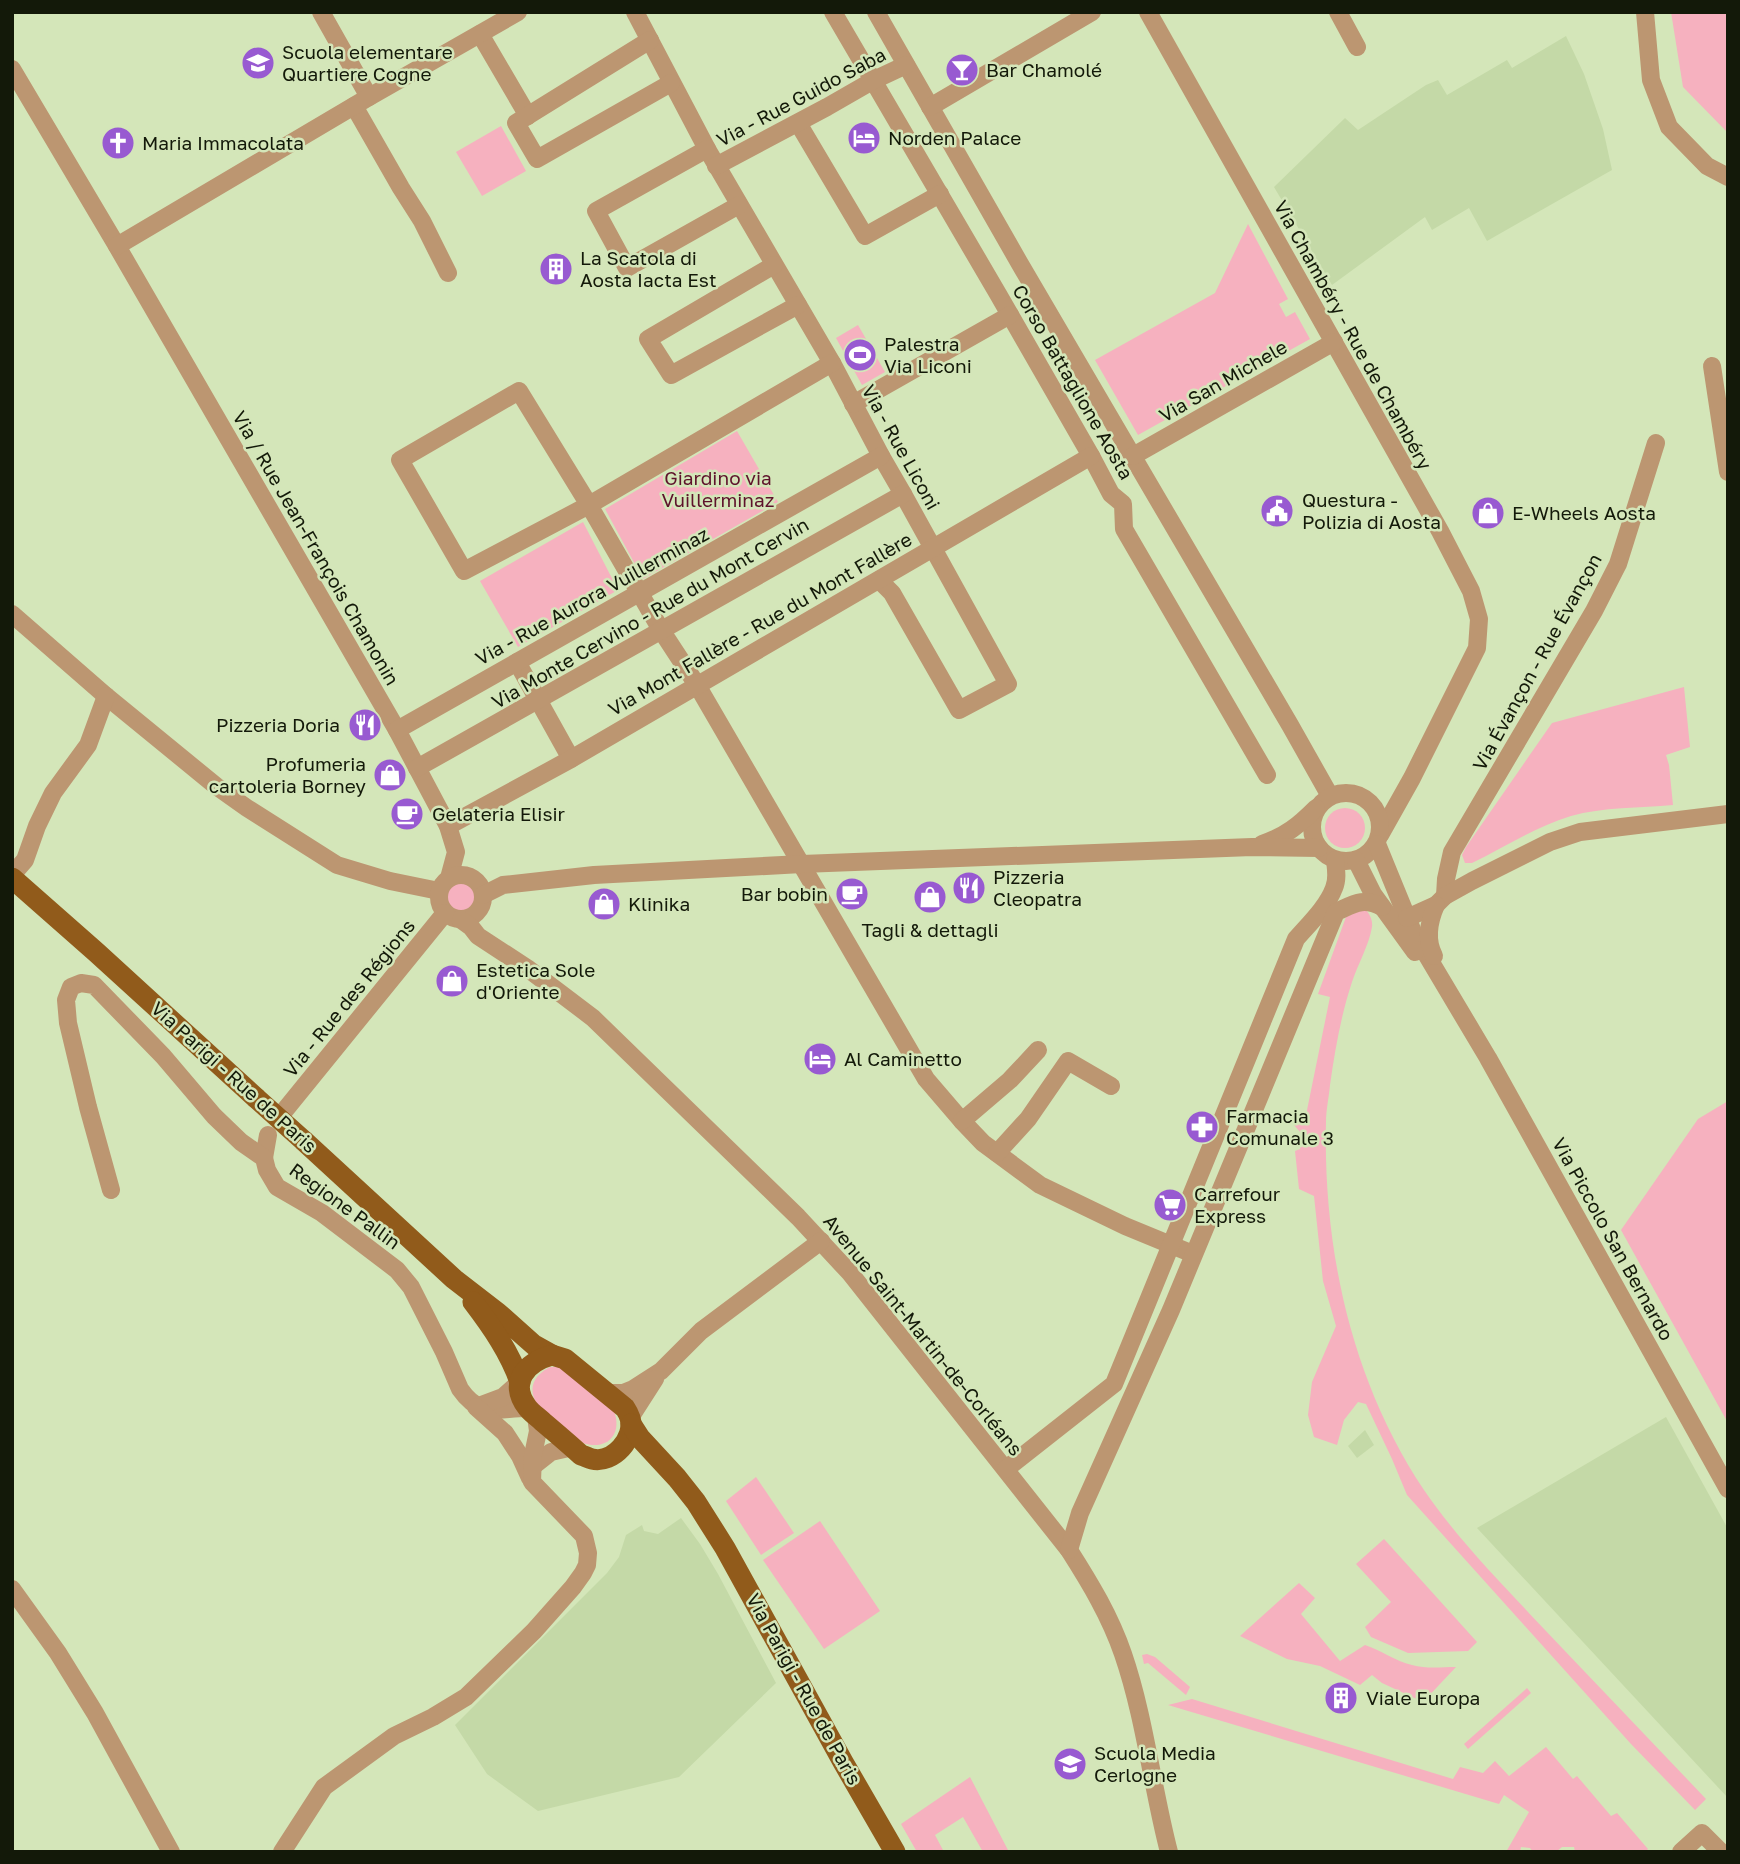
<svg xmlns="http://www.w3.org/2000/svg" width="1740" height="1864" viewBox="0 0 1740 1864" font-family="'Golos Text',sans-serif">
<rect width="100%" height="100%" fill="#d4e6b9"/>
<g fill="#c4d9a7">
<path d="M1566,36L1584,74L1603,129L1612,170L1487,241L1469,208L1432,230L1425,217L1332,285L1274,187L1345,118L1358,130L1426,85L1438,80L1447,95L1507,60L1512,68Z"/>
<path d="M1666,1417L1728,1529V1798L1477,1528Z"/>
<path d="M1365,1430L1374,1445L1357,1458L1348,1446Z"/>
<path d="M681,1518L700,1544L718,1574L776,1683L679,1777L538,1811L487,1774L455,1725L607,1573L619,1557L626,1535L642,1525L644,1531L658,1534Z"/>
</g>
<g fill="#f6b1bf">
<path d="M1671,12H1728V133L1683,87Z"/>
<path d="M501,126L526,171L482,196L456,152Z"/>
<path d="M1248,224L1288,299L1279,304L1286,317L1295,312L1310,339L1138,435L1095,360L1215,293Z"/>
<path d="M858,325L885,372L862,385L836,338Z"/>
<path d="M737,431L778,502L643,579L605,509Z"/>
<path d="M583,522L618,590L518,647L480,581Z"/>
<path d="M1684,687L1690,747L1666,755L1669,765L1673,805C1641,808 1602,807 1571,816C1537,826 1503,848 1472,863H1465L1462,855L1466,847L1552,723Z"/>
<circle cx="1345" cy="828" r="20"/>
<circle cx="460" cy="896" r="15"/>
<path d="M1365,908C1369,914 1373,919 1372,927C1369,945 1358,964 1352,982C1341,1015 1335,1050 1330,1085C1329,1097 1326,1110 1326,1122C1323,1251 1352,1382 1424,1490C1459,1541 1503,1585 1545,1630C1599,1687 1653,1743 1706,1799L1695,1810L1631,1744L1407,1495L1392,1459L1366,1404L1358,1402L1344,1420L1337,1445L1314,1437L1308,1415L1312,1382L1336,1326L1323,1281L1314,1196L1299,1189L1295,1151L1300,1149L1302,1134L1293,1124L1305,1120L1330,997L1318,994L1346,917Z"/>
<path d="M1728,1101V1423L1621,1230L1698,1119Z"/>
<path d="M550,1367H560L614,1411C623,1435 606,1451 583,1443L538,1406C527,1389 533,1376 550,1367Z"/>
<path d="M756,1477L794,1533L761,1555L726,1501Z"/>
<path d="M820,1521L880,1611L824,1649L763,1560Z"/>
<path d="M1384,1539L1477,1642L1468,1651L1408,1653L1371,1637L1365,1627L1391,1602L1356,1564Z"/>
<path d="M1299,1583L1315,1598L1301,1614L1340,1661L1365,1645C1381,1650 1395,1661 1412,1665C1426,1669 1442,1667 1456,1667L1423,1702L1382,1683L1372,1675L1360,1685L1320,1666L1287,1659L1240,1636Z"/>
<path d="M1147,1654L1155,1657L1190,1687L1186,1695L1148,1663L1144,1664L1142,1655Z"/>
<path d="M1527,1688L1531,1693L1468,1749L1464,1744Z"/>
<path d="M1192,1699L1453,1779L1460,1767L1483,1773L1495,1761L1509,1776L1546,1747L1573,1779L1577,1776L1611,1816L1617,1813L1648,1849L1645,1852H1575L1574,1847H1562L1556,1852H1533L1530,1848L1521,1847L1520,1852H1506L1529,1812L1504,1795L1499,1804L1168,1705Z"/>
<path d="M970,1777L1009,1852H983L963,1817L935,1835L944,1852H917L901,1824Z"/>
</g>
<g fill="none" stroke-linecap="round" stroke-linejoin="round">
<g stroke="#bc9671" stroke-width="18">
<path d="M321,12L369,97"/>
<path d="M635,12L707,149L832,363L881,456L903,494L1008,684L959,710L892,593L879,580"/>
<path d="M833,12L998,294L1091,456L1111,494L1123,504L1124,529L1267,775"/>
<path d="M876,12L1020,264L1290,725L1330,796"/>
<path d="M1148,12L1440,531L1471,591L1479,619L1477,648L1412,778L1380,835"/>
<path d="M1338,12L1357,47"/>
<path d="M1645,12L1651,80L1669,127L1707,166L1728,177"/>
<path d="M480,34L528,116"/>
<path d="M650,40L516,123L537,159L671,83"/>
<path d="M12,69L117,246L397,730L448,826L456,852L449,878"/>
<path d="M354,106L401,188L422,221L448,273"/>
<path d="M930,107L1092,12"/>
<path d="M798,123L865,236L940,194"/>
<path d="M707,149L596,211L627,268L739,205"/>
<path d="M716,166L827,107L874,80L906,65"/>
<path d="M117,246L369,97L518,12"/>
<path d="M774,265L648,339L671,375L798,305"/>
<path d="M832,363L589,505L464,571L400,460L519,391L589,505L661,630L697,685L926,1079L962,1121L983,1143L1040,1185L1125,1226L1193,1254"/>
<path d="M1712,366L1728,472"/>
<path d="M853,404L1010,315"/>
<path d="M1133,456L1334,342"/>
<path d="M12,614L106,696L216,786L247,808L337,865L390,881L439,891"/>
<path d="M517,662L571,759"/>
<path d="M397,730L881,456"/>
<path d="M417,768L903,494"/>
<circle cx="1346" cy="827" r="34"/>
<path d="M448,826L571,759L1091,456"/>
<path d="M1262,844C1286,836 1299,825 1316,808"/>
<path d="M1377,844L1413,932L1488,1058L1728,1489"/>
<path d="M1356,860L1373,894L1415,952"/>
<circle cx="461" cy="897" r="22"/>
<path d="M12,875L25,860L37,826L53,793L88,745L106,696"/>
<path d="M483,895L503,885L594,875L802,864L1252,847L1319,848"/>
<path d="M1445,896L1446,879L1452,852L1594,611L1618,564L1656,443"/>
<path d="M1407,918L1436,905L1445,896L1472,881L1550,842L1580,832L1728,814"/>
<path d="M460,919L471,927L478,936L527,968L593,1018L798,1217L850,1273L1069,1550C1090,1583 1110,1616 1123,1654C1145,1718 1152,1787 1169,1852"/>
<path d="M1434,956C1425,939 1429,921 1436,905"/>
<path d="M285,1110L445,913"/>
<path d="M962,1121L1010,1080L1038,1050"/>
<path d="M997,1153L1028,1119L1068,1061L1111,1086"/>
<path d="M264,1158L268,1135"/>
<path d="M111,1190L88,1107L68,1023L66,1000L71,987L81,983L94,985L163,1056L214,1116L241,1142L264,1158L267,1170L277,1187L322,1213L397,1270L411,1287L444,1352L460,1389C480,1418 497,1408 527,1408"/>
<path d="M606,1393H623L633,1389L661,1371L701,1331L821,1241"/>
<path d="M479,1406L503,1397L520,1382"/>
<path d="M476,1407L505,1433L520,1456L530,1478"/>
<path d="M630,1418L655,1379"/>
<path d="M532,1467L551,1452L573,1447"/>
<path d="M1006,1469L1114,1384L1296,939C1309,924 1327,907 1334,888C1338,879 1336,869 1335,860"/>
<path d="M1069,1550L1080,1513L1171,1310L1336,912C1354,904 1363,897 1382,907"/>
<path d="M12,1589L58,1653L95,1713L171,1852"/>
<path d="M282,1852L324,1787L394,1736L433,1717L466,1697L534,1631L573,1587L583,1573L587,1565L588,1553L584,1536L532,1482L533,1455L538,1431L536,1416"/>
<path d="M1681,1852L1702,1833L1721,1852"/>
</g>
<g stroke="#915b1b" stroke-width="21">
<path d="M12,878L96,952L256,1098"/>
<path d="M304,1141L454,1279L498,1313L534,1345L552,1355"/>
<path d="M473,1302C492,1327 510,1353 520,1382"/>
<path d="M552,1355L565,1359L625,1408C627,1411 629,1415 630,1418C636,1438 613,1464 592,1459C588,1458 585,1456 581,1455C569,1444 556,1433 543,1422C538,1417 531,1413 527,1407C508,1382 527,1362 552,1355Z"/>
<path d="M631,1424L640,1438L677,1478L696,1502L725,1548L843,1762L895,1852"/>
</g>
<path stroke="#915b1b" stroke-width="21" d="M256,1098L304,1141"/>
</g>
<defs>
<symbol id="school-disc" viewBox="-11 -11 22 22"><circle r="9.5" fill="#985ad1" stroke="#d4e6b9"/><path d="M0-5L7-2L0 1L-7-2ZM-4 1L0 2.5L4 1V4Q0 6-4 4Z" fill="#fff"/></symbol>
<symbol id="bar-disc" viewBox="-11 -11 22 22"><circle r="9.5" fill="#985ad1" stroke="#d4e6b9"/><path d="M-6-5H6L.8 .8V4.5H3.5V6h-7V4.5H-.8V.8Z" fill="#fff"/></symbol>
<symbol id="hotel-disc" viewBox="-11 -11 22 22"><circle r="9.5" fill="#985ad1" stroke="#d4e6b9"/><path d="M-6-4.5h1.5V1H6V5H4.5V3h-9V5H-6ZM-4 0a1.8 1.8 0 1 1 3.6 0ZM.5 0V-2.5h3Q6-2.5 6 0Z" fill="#fff"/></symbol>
<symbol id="church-disc" viewBox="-11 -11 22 22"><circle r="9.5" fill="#985ad1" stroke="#d4e6b9"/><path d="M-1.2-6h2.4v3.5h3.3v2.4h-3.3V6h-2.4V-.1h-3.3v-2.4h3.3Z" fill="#fff"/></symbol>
<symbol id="building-disc" viewBox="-11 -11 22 22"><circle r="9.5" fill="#985ad1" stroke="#d4e6b9"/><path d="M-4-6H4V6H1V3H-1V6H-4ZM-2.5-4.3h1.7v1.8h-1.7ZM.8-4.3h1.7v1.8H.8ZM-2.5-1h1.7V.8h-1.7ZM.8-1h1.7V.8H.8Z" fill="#fff"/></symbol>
<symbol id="stadium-disc" viewBox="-11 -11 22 22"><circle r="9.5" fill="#985ad1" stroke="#d4e6b9"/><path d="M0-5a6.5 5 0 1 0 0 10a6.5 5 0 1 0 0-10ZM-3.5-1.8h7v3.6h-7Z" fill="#fff"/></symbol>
<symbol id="civic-disc" viewBox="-11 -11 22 22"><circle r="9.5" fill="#985ad1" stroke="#d4e6b9"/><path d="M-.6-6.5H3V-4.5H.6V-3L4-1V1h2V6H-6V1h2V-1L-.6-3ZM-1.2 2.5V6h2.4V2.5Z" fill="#fff"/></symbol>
<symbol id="shop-disc" viewBox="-11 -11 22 22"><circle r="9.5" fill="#985ad1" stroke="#d4e6b9"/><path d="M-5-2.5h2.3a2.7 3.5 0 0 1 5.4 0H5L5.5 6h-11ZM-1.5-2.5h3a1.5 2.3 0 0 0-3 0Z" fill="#fff"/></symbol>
<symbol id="restaurant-disc" viewBox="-11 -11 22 22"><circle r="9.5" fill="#985ad1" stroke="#d4e6b9"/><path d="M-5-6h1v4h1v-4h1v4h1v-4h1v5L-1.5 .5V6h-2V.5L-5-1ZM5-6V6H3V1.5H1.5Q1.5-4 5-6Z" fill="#fff"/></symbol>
<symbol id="cafe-disc" viewBox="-11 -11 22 22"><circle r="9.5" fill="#985ad1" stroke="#d4e6b9"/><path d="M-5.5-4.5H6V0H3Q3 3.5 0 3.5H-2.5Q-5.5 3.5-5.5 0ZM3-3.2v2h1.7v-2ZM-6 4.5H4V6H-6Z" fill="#fff"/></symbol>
<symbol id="pharmacy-disc" viewBox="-11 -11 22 22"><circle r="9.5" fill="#985ad1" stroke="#d4e6b9"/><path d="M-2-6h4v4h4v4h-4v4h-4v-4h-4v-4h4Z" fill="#fff"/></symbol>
<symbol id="supermarket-disc" viewBox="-11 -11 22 22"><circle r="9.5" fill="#985ad1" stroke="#d4e6b9"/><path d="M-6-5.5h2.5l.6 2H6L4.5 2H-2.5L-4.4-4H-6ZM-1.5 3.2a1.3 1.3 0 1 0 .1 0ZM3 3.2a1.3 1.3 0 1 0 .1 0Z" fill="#fff"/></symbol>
</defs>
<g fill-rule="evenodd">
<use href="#school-disc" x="239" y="44" width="38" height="38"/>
<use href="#bar-disc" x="943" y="51" width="38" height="38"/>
<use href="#hotel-disc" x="845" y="119" width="38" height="38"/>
<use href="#church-disc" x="99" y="124" width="38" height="38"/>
<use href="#building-disc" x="537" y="250" width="38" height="38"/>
<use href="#stadium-disc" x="841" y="336" width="38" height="38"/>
<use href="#civic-disc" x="1258" y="492" width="38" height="38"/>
<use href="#shop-disc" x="1469" y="494" width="38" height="38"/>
<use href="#restaurant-disc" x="346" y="706" width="38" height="38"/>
<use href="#shop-disc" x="371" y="756" width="38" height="38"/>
<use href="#cafe-disc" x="388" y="795" width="38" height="38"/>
<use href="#restaurant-disc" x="950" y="869" width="38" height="38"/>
<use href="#cafe-disc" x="833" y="875" width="38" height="38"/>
<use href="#shop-disc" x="911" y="878" width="38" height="38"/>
<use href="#shop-disc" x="585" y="885" width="38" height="38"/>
<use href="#shop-disc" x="433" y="962" width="38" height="38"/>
<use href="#hotel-disc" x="801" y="1040" width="38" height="38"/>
<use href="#pharmacy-disc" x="1183" y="1108" width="38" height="38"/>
<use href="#supermarket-disc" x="1151" y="1186" width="38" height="38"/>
<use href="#building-disc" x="1322" y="1679" width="38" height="38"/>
<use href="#school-disc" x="1051" y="1745" width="38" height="38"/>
</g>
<g text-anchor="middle" stroke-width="5" stroke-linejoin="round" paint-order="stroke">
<g font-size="19" fill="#131909" stroke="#d4e6b9" text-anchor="start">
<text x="282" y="59">Scuola elementare<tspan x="282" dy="22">Quartiere Cogne</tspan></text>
<text x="986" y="77">Bar Chamolé</text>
<text x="888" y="145">Norden Palace</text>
<text x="142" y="150">Maria Immacolata</text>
<text x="580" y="265">La Scatola di<tspan x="580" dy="22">Aosta Iacta Est</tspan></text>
<text x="884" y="351">Palestra<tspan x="884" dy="22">Via Liconi</tspan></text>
<text x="1302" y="507">Questura -<tspan x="1302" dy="22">Polizia di Aosta</tspan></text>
<text x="1512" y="520">E-Wheels Aosta</text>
<text x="340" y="732" text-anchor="end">Pizzeria Doria</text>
<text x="366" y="771" text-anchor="end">Profumeria<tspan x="366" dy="22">cartoleria Borney</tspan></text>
<text x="432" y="821">Gelateria Elisir</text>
<text x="993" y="884">Pizzeria<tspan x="993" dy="22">Cleopatra</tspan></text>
<text x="828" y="901" text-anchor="end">Bar bobin</text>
<text x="628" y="911">Klinika</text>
<text x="930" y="937" text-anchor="middle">Tagli &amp; dettagli</text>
<text x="476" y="977">Estetica Sole<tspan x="476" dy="22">d'Oriente</tspan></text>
<text x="844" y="1066">Al Caminetto</text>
<text x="1226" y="1123">Farmacia<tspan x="1226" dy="22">Comunale 3</tspan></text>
<text x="1194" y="1201">Carrefour<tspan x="1194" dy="22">Express</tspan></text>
<text x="1366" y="1705">Viale Europa</text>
<text x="1094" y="1760">Scuola Media<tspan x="1094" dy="22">Cerlogne</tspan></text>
</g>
<g font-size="19" fill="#131909" stroke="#d4e6b9">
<text transform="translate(801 97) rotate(-28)" y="7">Via - Rue Guido Saba</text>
<text transform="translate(1353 335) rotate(61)" y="7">Via Chambéry - Rue de Chambéry</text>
<text transform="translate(1223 381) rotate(-30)" y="7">Via San Michele</text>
<text transform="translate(1073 382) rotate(60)" y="7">Corso Battaglione Aosta</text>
<text transform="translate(901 447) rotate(61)" y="7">Via - Rue Liconi</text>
<text transform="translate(316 548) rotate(60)" y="7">Via / Rue Jean-François Chamonin</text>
<text transform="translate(592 596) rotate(-29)" y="7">Via - Rue Aurora Vuillerminaz</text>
<text transform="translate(650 613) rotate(-30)" y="7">Via Monte Cervino - Rue du Mont Cervin</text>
<text transform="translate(760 624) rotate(-30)" y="7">Via Mont Fallère - Rue du Mont Fallère</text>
<text transform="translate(1537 662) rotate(-61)" y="7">Via Évançon - Rue Évançon</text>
<text transform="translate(349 998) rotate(-51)" y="7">Via - Rue des Régions</text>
<text transform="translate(234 1077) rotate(42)" y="7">Via Parigi - Rue de Paris</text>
<text transform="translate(345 1206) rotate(36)" y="7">Regione Pallin</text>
<text transform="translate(1613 1239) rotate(61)" y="7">Via Piccolo San Bernardo</text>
<text transform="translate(923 1335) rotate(51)" y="7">Avenue Saint-Martin-de-Corléans</text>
<text transform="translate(804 1689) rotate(61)" y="7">Via Parigi - Rue de Paris</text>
</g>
<g font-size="19" fill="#5e122b" stroke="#d4e6b9">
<text x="718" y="485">Giardino via<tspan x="718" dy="22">Vuillerminaz</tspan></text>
</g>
</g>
<rect width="1740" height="1864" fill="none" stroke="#131909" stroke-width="28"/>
</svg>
